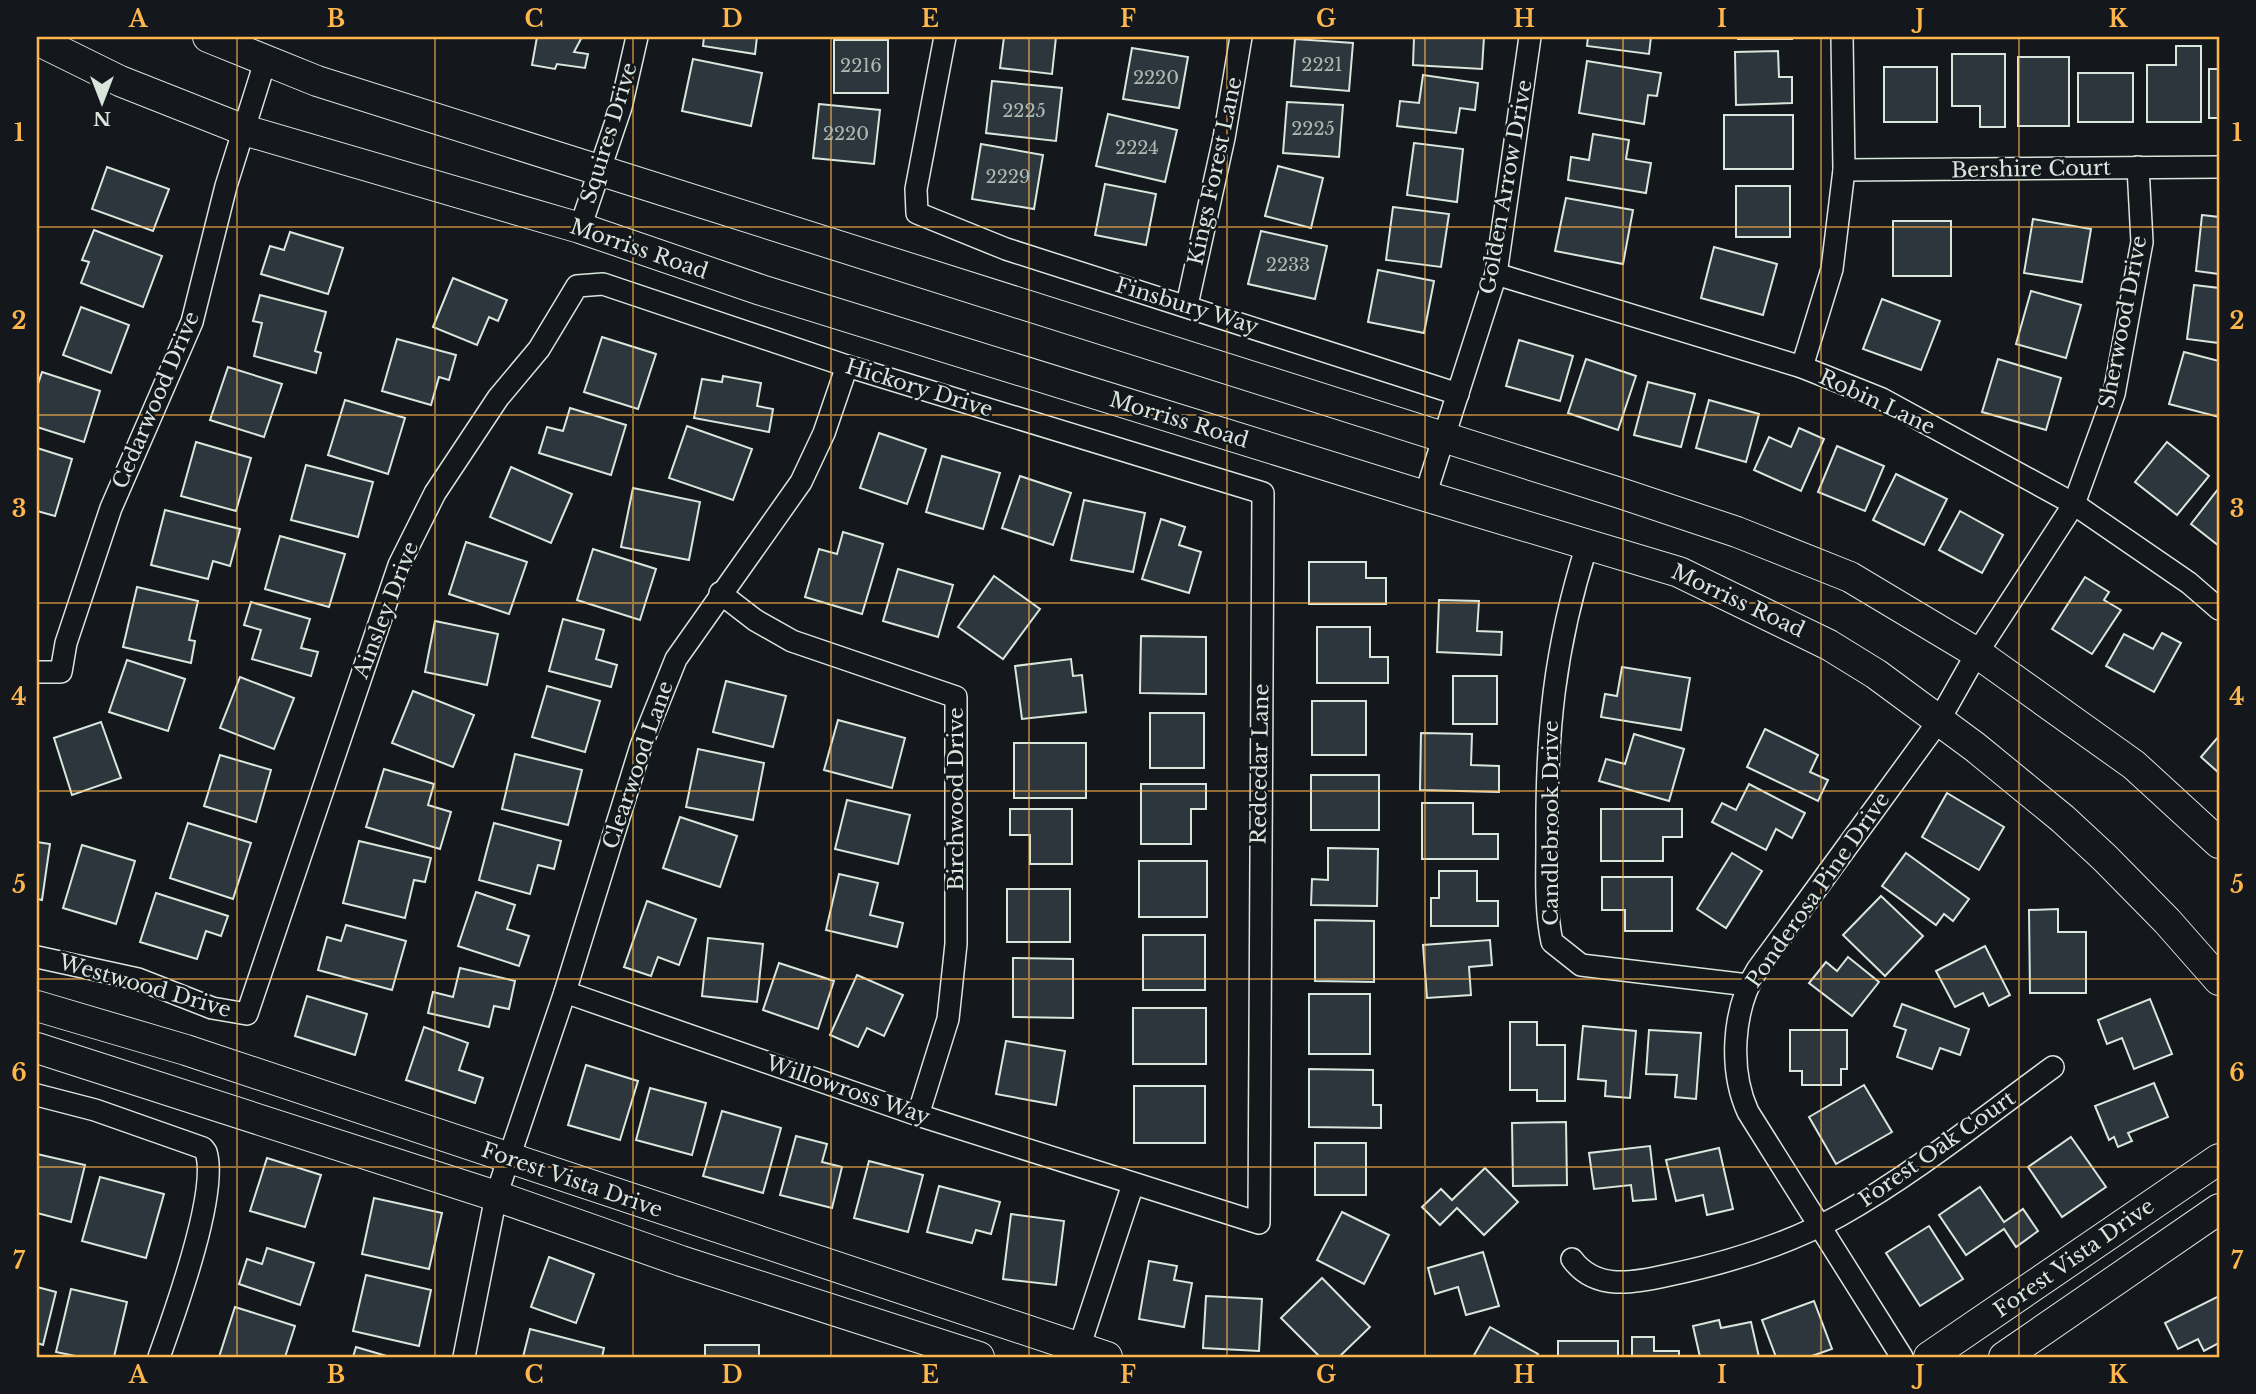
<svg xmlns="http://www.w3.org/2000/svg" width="2256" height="1394" viewBox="0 0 2256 1394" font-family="'Libre Baskerville',serif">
<rect width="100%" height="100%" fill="#14181c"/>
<g fill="#2c363c" stroke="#d8e6dc" stroke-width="2">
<path d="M537,37H582L574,52L588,54L585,68L557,64L555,69L532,65Z"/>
<path d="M704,37H757L755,54L703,46Z"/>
<path d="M1004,37H1056L1052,74L1000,68Z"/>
<path d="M1414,37H1484L1482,69L1413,65Z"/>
<path d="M1588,37H1651L1649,54L1587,46Z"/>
<rect x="1738" y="37" width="54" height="2"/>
<path d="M1295,39L1353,43L1349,91L1291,86Z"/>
<rect x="834" y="40" width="54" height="53"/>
<path d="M2176,46H2201V122H2147V65H2176Z"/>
<path d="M1132,48L1188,57L1179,108L1123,99Z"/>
<path d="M1778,51L1779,77H1792V103L1736,105L1735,52Z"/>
<path d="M1952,54H2005V127H1980V106H1952Z"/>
<rect x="2018" y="57" width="51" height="69"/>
<path d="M693,59L762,73L751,126L682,111Z"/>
<path d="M1587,61L1661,73L1657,96L1648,95L1644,124L1579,113Z"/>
<rect x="1884" y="67" width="53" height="55"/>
<rect x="2209" y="69" width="10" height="49"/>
<rect x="2078" y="73" width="55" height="49"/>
<path d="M1423,75L1478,83L1475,110L1460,108L1456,133L1397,126L1400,101L1419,103Z"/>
<path d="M992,81L1062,88L1056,141L986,133Z"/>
<path d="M1287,102L1343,105L1339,157L1283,153Z"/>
<path d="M819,104L880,110L874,164L813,158Z"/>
<path d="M1108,114L1177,130L1165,182L1096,166Z"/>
<rect x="1724" y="115" width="69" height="54"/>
<path d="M1593,134L1629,140L1626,159L1651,163L1646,193L1568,180L1571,157L1589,160Z"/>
<path d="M1414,143L1463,149L1457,202L1407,195Z"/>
<path d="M981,144L1043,155L1034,209L972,199Z"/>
<path d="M1278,166L1323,178L1311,228L1265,216Z"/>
<path d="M107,167L169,189L153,231L92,209Z"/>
<path d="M1105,184L1156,194L1146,245L1095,235Z"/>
<rect x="1736" y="186" width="54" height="51"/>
<path d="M1566,198L1633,210L1623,264L1555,251Z"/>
<path d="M1393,207L1449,214L1441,267L1386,260Z"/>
<path d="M2202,215L2219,217V274L2196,271Z"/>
<path d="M2033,219L2091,229L2082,282L2024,273Z"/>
<rect x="1893" y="221" width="58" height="55"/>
<path d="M94,230L162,256L143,307L81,283L89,262L82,260Z"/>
<path d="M1261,231L1327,246L1315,299L1248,284Z"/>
<path d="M290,232L343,248L328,294L261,274L270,246L284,250Z"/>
<path d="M1714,247L1777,264L1763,315L1701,298Z"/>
<path d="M1378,270L1434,281L1424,333L1368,322Z"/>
<path d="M453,278L507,300L498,321L489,317L477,345L433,327Z"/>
<path d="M2194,285L2219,288V343L2187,339Z"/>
<path d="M2031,291L2081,305L2066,358L2016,344Z"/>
<path d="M260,295L326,312L315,351L321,353L316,373L254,356L262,323L253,321Z"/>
<path d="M1882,299L1940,321L1921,370L1863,349Z"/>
<path d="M81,307L129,325L111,373L63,355Z"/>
<path d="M602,337L656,354L638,409L584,392Z"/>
<path d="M397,339L456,355L449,380L439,377L431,405L382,391Z"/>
<path d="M1519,340L1573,356L1560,401L1506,386Z"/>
<path d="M2184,352L2219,361V417L2169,404Z"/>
<path d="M1586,359L1636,376L1618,430L1568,413Z"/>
<path d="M1998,359L2061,378L2046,430L1982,412Z"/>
<path d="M228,367L282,384L264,437L210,420Z"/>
<path d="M42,372L100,391L84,442L37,427V387Z"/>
<path d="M723,376L761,383L757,406L773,409L769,432L694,418L702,379L722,382Z"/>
<path d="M1648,382L1695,394L1681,447L1634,435Z"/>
<path d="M345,400L405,418L388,474L328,455Z"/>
<path d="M1709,400L1759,414L1746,462L1696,448Z"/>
<path d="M570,408L626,425L611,475L539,453L547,427L563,431Z"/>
<path d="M687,426L752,449L733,500L669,478Z"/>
<path d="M1799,428L1824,439L1801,491L1754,470L1769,437L1791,447Z"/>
<path d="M879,433L926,449L907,504L860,488Z"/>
<path d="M196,442L251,458L236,511L181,496Z"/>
<path d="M2167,442L2209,476L2177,515L2135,482Z"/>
<path d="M1837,446L1884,466L1865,511L1818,492Z"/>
<path d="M37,448L72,459L55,516L37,511Z"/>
<path d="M942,456L1000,473L983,529L926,512Z"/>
<path d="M306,465L373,482L358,537L291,520Z"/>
<path d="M511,467L572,494L551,543L490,517Z"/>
<path d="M1896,474L1947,499L1924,545L1873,520Z"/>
<path d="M1020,476L1071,493L1053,545L1002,528Z"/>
<path d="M633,488L700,502L689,560L621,547Z"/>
<path d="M2219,488V546L2191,524Z"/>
<path d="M1084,500L1145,513L1133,572L1071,560Z"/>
<path d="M165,510L240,529L230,566L213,561L208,579L151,565Z"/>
<path d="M1960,511L2003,535L1982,573L1939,550Z"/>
<path d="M1161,519L1185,527L1179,545L1201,552L1189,593L1142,579Z"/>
<path d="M843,532L883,544L862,614L805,597L819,549L837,554Z"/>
<path d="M280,536L345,554L329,607L265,589Z"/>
<path d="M466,542L527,562L509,614L449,594Z"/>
<path d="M593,549L656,569L640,620L577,600Z"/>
<path d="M1309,562H1366V578H1386V604H1309Z"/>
<path d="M898,569L953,585L938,637L883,621Z"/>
<path d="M994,576L1040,609L1003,659L958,627Z"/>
<path d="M2085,577L2109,592L2104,600L2121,610L2092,654L2052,629Z"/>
<path d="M137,587L198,601L189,640L195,641L191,663L123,647Z"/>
<path d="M1439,600L1479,601L1477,631L1502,632L1501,655L1437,652Z"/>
<path d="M251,602L310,619L301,648L318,652L311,676L252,659L261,630L244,625Z"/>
<path d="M563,619L604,630L596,659L617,665L611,687L549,671Z"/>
<path d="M435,621L498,634L487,685L425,672Z"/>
<path d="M1317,627H1370V657H1388V683H1317Z"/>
<path d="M2162,633L2181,643L2154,692L2106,666L2124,634L2153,649Z"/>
<path d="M1141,636L1206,637V694L1140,693Z"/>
<path d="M1071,659L1073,676L1082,675L1086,712L1022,719L1015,666Z"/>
<path d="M127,660L185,679L168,731L109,712Z"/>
<path d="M1622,667L1690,678L1681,730L1601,717L1605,694L1617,696Z"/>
<rect x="1453" y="676" width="44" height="48"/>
<path d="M240,677L294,698L274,749L220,728Z"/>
<path d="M726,681L786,696L773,747L713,732Z"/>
<path d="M547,686L600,701L585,752L532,737Z"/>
<path d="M413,691L474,715L453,767L392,743Z"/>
<rect x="1312" y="701" width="54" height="54"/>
<rect x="1150" y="713" width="54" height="55"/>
<path d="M838,720L905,738L892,788L824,770Z"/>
<path d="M101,722L121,778L72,795L54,738Z"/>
<path d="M1765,729L1818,755L1810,772L1828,780L1818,801L1747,767Z"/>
<path d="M1421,733L1472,734L1471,765L1499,766V792L1420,790Z"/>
<path d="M1634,734L1684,749L1669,801L1599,781L1606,759L1625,764Z"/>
<path d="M2219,736V773L2201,757Z"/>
<rect x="1014" y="743" width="72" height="55"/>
<path d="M698,749L764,763L753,820L686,807Z"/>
<path d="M515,754L582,770L568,825L502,809Z"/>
<path d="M220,755L271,770L256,822L204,806Z"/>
<path d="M384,769L434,784L428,805L451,812L440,849L366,827Z"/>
<rect x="1311" y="775" width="68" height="55"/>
<path d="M1141,784H1206V809H1191V844H1141Z"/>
<path d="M1749,784L1805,813L1792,838L1776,829L1766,850L1712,822L1722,803L1736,810Z"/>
<path d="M1947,793L2004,827L1979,870L1922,837Z"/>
<path d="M847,800L910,815L898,864L835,849Z"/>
<path d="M1422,803H1473V834H1498V859H1422Z"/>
<path d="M1010,809H1072V864H1030V835H1010Z"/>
<path d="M1601,809H1682V837H1663V861H1601Z"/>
<path d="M680,817L737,836L720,887L663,868Z"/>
<path d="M188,823L251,843L233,899L170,878Z"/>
<path d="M494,823L561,841L554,869L538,865L530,894L479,880Z"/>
<path d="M359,841L431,858L425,882L414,880L405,918L343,903Z"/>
<path d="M37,842L50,844L42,900L37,899Z"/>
<path d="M82,845L135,861L116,924L63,908Z"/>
<path d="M1328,848L1378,849L1377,906L1311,905L1312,879L1328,880Z"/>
<path d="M1732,853L1762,871L1726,928L1697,909Z"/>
<path d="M1906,853L1969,899L1953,921L1944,914L1936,925L1882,886Z"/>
<rect x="1139" y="861" width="68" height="56"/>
<path d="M1439,871H1477V901H1498V926H1431V898H1439Z"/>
<path d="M839,874L878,883L870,915L903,923L897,947L826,930Z"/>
<path d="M1602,877H1672V931H1625V910H1602Z"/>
<rect x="1007" y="889" width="63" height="53"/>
<path d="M476,892L515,905L507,929L529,936L519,966L458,946Z"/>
<path d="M156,893L228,916L221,936L206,931L197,959L140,942Z"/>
<path d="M1881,896L1923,936L1885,976L1843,935Z"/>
<path d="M647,901L696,919L679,965L658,957L651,976L624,967Z"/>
<path d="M2058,909V932H2086V993H2030L2029,910Z"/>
<path d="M1315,920L1374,921V982L1315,981Z"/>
<path d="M346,925L406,941L392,990L318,970L327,937L341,941Z"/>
<rect x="1143" y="935" width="62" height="55"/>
<path d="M708,938L763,944L757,1002L702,996Z"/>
<path d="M1490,940L1492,965L1469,967L1471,995L1427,998L1423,945Z"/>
<path d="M1985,946L2010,995L1989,1006L1983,993L1955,1007L1936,971Z"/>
<path d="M1848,957L1879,982L1852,1016L1809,983L1826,962L1837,971Z"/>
<path d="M1013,958L1073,959V1018L1013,1017Z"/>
<path d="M779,963L834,981L818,1029L763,1010Z"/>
<path d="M460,968L515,981L509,1009L494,1006L489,1027L428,1013L433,992L453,997Z"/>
<path d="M857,975L903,995L884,1036L867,1028L858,1047L830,1035Z"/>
<rect x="1309" y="994" width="61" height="60"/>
<path d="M307,996L367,1014L355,1055L295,1036Z"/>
<path d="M2150,999L2172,1054L2134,1069L2122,1038L2107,1044L2098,1020Z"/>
<path d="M1902,1004L1969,1029L1960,1055L1940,1048L1932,1069L1897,1057L1906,1030L1894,1026Z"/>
<rect x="1133" y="1008" width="73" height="56"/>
<path d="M1510,1022H1537V1045H1565V1101H1537V1090H1510Z"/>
<path d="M1583,1026L1636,1031L1630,1098L1605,1096L1606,1081L1578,1079Z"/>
<path d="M424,1027L468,1043L459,1070L483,1078L475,1103L406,1080Z"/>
<path d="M1649,1030L1701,1033L1696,1099L1675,1097L1677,1075L1646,1074Z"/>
<path d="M1790,1030H1847V1069H1841V1085H1802V1071H1790Z"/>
<path d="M1006,1041L1065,1051L1056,1105L996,1094Z"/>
<path d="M586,1065L638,1081L620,1140L568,1125Z"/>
<path d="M1309,1069L1373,1070V1105H1381V1128L1309,1127Z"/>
<path d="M2154,1083L2168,1117L2128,1133L2132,1141L2118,1147L2114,1137L2109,1140L2095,1106Z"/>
<path d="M1864,1085L1892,1132L1836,1164L1809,1117Z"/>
<rect x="1134" y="1086" width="71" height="57"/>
<path d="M650,1088L706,1103L692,1155L636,1140Z"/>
<path d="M722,1111L781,1128L763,1193L703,1176Z"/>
<path d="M1566,1122L1567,1185L1513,1186L1512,1123Z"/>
<path d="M796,1136L827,1144L822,1162L842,1167L832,1208L780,1195Z"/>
<path d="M2071,1137L2106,1187L2062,1217L2028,1167Z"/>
<rect x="1315" y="1143" width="51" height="52"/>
<path d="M1650,1146L1656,1199L1633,1201L1631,1185L1594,1189L1589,1153Z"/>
<path d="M1719,1148L1733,1209L1707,1215L1703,1195L1676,1201L1666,1160Z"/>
<path d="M37,1154L85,1165L71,1222L37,1213Z"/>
<path d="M267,1158L321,1175L305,1227L250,1211Z"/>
<path d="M869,1161L923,1175L908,1232L854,1218Z"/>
<path d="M1485,1168L1518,1202L1484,1235L1457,1208L1440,1225L1422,1207L1441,1189L1452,1200Z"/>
<path d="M100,1177L164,1194L146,1258L82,1241Z"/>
<path d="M939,1186L1000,1202L991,1234L976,1230L972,1243L927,1232Z"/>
<path d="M1980,1187L2004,1222L2023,1209L2038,1231L2016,1247L2004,1229L1966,1255L1939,1215Z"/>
<path d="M374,1198L442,1213L429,1269L362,1254Z"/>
<path d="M1342,1212L1389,1235L1364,1284L1317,1260Z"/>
<path d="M1011,1214L1064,1221L1056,1285L1003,1279Z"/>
<path d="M1929,1226L1963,1279L1920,1306L1886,1253Z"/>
<path d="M267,1248L314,1263L300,1305L239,1284L247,1259L262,1264Z"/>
<path d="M1483,1252L1499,1306L1466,1315L1458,1287L1435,1294L1428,1268Z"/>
<path d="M549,1257L594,1274L576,1323L531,1307Z"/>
<path d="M1149,1261L1177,1266L1174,1280L1192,1283L1184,1327L1139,1319Z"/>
<path d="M366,1275L431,1290L419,1346L353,1331Z"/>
<path d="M1322,1278L1370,1327L1339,1357H1320L1281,1318Z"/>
<path d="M37,1287L56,1292L43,1345L37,1343Z"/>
<path d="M71,1289L127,1302L114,1357H80L56,1352Z"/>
<path d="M1206,1296L1262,1299L1259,1351L1203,1348Z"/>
<path d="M2219,1296V1343L2204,1351L2198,1339L2178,1349L2165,1323Z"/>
<path d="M1814,1301L1832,1349L1809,1357H1776L1762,1320Z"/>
<path d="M235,1307L295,1326L285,1357H219Z"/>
<path d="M1719,1320L1721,1328L1751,1322L1759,1357H1700L1693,1326Z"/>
<path d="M1490,1327L1538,1354L1536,1357H1473Z"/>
<path d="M530,1329L604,1348L602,1357H523Z"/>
<path d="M1632,1337H1654V1351H1679V1357H1632Z"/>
<rect x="1558" y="1341" width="60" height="16"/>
<rect x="705" y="1345" width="54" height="12"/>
<path d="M356,1347L390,1357H353Z"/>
</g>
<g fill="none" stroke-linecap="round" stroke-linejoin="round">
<defs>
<g id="street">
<path d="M945,37L916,189L917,213L1006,249L1458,394"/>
<path d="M1844,170L2219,167"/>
<path d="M580,228L621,107L637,37"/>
<path d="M1496,274L1802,367L1882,399L2074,504L2189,583L2219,609"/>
<path d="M1187,305L1224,138L1241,37"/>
<path d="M1802,367L1832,269L1844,170L1842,37"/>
<path d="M1425,496L1496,274L1530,37"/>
<path d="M1587,545C1554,649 1546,733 1547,841C1547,875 1545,909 1552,942L1581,965L1748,985"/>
<path d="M720,593L755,620L792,641L956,697V944L948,1019L918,1115"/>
<path d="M37,672H61L66,643L111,508L192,322L226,186L265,62"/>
<path d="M37,957L138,979L212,1008L247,1014L399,565L435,493L498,398L539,349L577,286L603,284L847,366L1263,493L1259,1223L918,1115L565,992"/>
<path d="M37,1095L95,1110L203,1148L206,1152C219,1192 174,1315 159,1357"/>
<path d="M1572,1259C1595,1291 1634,1283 1669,1275C1727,1263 1786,1245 1839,1216C1914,1174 1983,1118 2053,1067"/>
<path d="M464,1357L496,1196L565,992L641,746L676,659L801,482L824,433L847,366"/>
<path d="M1076,1357L1133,1184"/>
<path d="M1902,1357L1748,1112C1729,1070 1732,1010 1757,970L1938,722L1977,653L2074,504L2114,394L2142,242L2138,167"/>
</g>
<g id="secondary">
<path d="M208,37L317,81L1620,493L1737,532L1850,577L1977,653L2134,765L2219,843"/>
<path d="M37,40L120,81L244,130L580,228L761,290L1425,496L1679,572L1829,645L1876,674L1975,747L2063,819L2105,858L2167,921L2219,980"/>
<path d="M37,1006L186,1050L1107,1357"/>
<path d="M37,1048L496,1196L681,1261L979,1357"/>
<path d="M1929,1357L2219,1159"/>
<path d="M2004,1357L2219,1209"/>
</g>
</defs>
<use href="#street" stroke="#d8e6dc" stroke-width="24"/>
<use href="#secondary" stroke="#d8e6dc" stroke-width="32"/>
<use href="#street" stroke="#14181c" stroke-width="21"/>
<use href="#secondary" stroke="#14181c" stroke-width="30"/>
</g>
<path fill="none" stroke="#ffb74d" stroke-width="2" stroke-opacity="0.55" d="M237,37V1357M435,37V1357M633,37V1357M831,37V1357M1029,37V1357M1227,37V1357M1425,37V1357M1623,37V1357M1821,37V1357M2019,37V1357M37,227H2219M37,415H2219M37,603H2219M37,791H2219M37,979H2219M37,1167H2219"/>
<g text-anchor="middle" stroke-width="5" stroke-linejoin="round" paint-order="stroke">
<g font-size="18" fill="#adbab4">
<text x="1322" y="71">2221</text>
<text x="861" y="72">2216</text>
<text x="1156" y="84">2220</text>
<text x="1024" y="117">2225</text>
<text x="1313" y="135">2225</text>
<text x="846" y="140">2220</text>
<text x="1137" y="154">2224</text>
<text x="1008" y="183">2229</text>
<text x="1288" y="271">2233</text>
</g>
<g font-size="21" fill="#d8e6dc" stroke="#14181c">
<text transform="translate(609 133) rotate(-73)" y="7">Squires Drive</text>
<text transform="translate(2031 169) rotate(-1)" y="7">Bershire Court</text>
<text transform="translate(1215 171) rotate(-78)" y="7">Kings Forest Lane</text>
<text transform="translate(1506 187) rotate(-80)" y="7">Golden Arrow Drive</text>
<text transform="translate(639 249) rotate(19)" y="7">Morriss Road</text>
<text transform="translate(1187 306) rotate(17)" y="7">Finsbury Way</text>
<text transform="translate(2123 322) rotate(-79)" y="7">Sherwood Drive</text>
<text transform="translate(919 388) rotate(17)" y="7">Hickory Drive</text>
<text transform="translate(156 400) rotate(-67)" y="7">Cedarwood Drive</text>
<text transform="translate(1877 402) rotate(25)" y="7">Robin Lane</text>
<text transform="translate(1179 420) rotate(17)" y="7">Morriss Road</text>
<text transform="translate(1738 601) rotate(25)" y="7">Morriss Road</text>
<text transform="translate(386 610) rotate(-69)" y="7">Ainsley Drive</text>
<text transform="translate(1260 764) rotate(-89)" y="7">Redcedar Lane</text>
<text transform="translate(638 765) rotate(-71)" y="7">Clearwood Lane</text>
<text transform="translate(956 799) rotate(-90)" y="7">Birchwood Drive</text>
<text transform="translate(1551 823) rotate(-90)" y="7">Candlebrook Drive</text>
<text transform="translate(1818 890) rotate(-55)" y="7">Ponderosa Pine Drive</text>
<text transform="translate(145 986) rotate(16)" y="7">Westwood Drive</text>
<text transform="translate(848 1090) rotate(19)" y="7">Willowross Way</text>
<text transform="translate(1937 1149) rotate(-35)" y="7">Forest Oak Court</text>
<text transform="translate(572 1180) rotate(19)" y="7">Forest Vista Drive</text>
<text transform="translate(2074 1258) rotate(-35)" y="7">Forest Vista Drive</text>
</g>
</g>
<rect width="2256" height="1394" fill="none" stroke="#14181c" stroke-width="77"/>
<g transform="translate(102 102) rotate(180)" stroke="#14181c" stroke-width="5" paint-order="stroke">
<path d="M0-5L12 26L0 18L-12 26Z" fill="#d8e6dc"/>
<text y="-10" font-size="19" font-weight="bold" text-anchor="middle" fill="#d8e6dc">N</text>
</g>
<rect x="38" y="38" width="2180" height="1318" fill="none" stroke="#ffb74d" stroke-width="2.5"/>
<g font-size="23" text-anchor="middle" font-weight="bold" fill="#ffb74d">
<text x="138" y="27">A</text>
<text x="336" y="27">B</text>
<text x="534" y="27">C</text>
<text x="732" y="27">D</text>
<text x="930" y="27">E</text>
<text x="1128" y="27">F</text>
<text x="1326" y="27">G</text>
<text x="1524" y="27">H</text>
<text x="1722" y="27">I</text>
<text x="1920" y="27">J</text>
<text x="2118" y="27">K</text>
<text x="19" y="141">1</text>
<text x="2237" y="141">1</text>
<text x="19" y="329">2</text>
<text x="2237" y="329">2</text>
<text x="19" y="517">3</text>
<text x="2237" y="517">3</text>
<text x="19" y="705">4</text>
<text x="2237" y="705">4</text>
<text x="19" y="893">5</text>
<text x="2237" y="893">5</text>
<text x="19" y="1081">6</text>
<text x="2237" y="1081">6</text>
<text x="19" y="1269">7</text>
<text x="2237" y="1269">7</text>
<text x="138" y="1383">A</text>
<text x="336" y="1383">B</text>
<text x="534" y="1383">C</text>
<text x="732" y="1383">D</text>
<text x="930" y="1383">E</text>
<text x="1128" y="1383">F</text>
<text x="1326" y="1383">G</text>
<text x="1524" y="1383">H</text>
<text x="1722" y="1383">I</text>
<text x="1920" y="1383">J</text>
<text x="2118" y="1383">K</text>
</g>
</svg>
